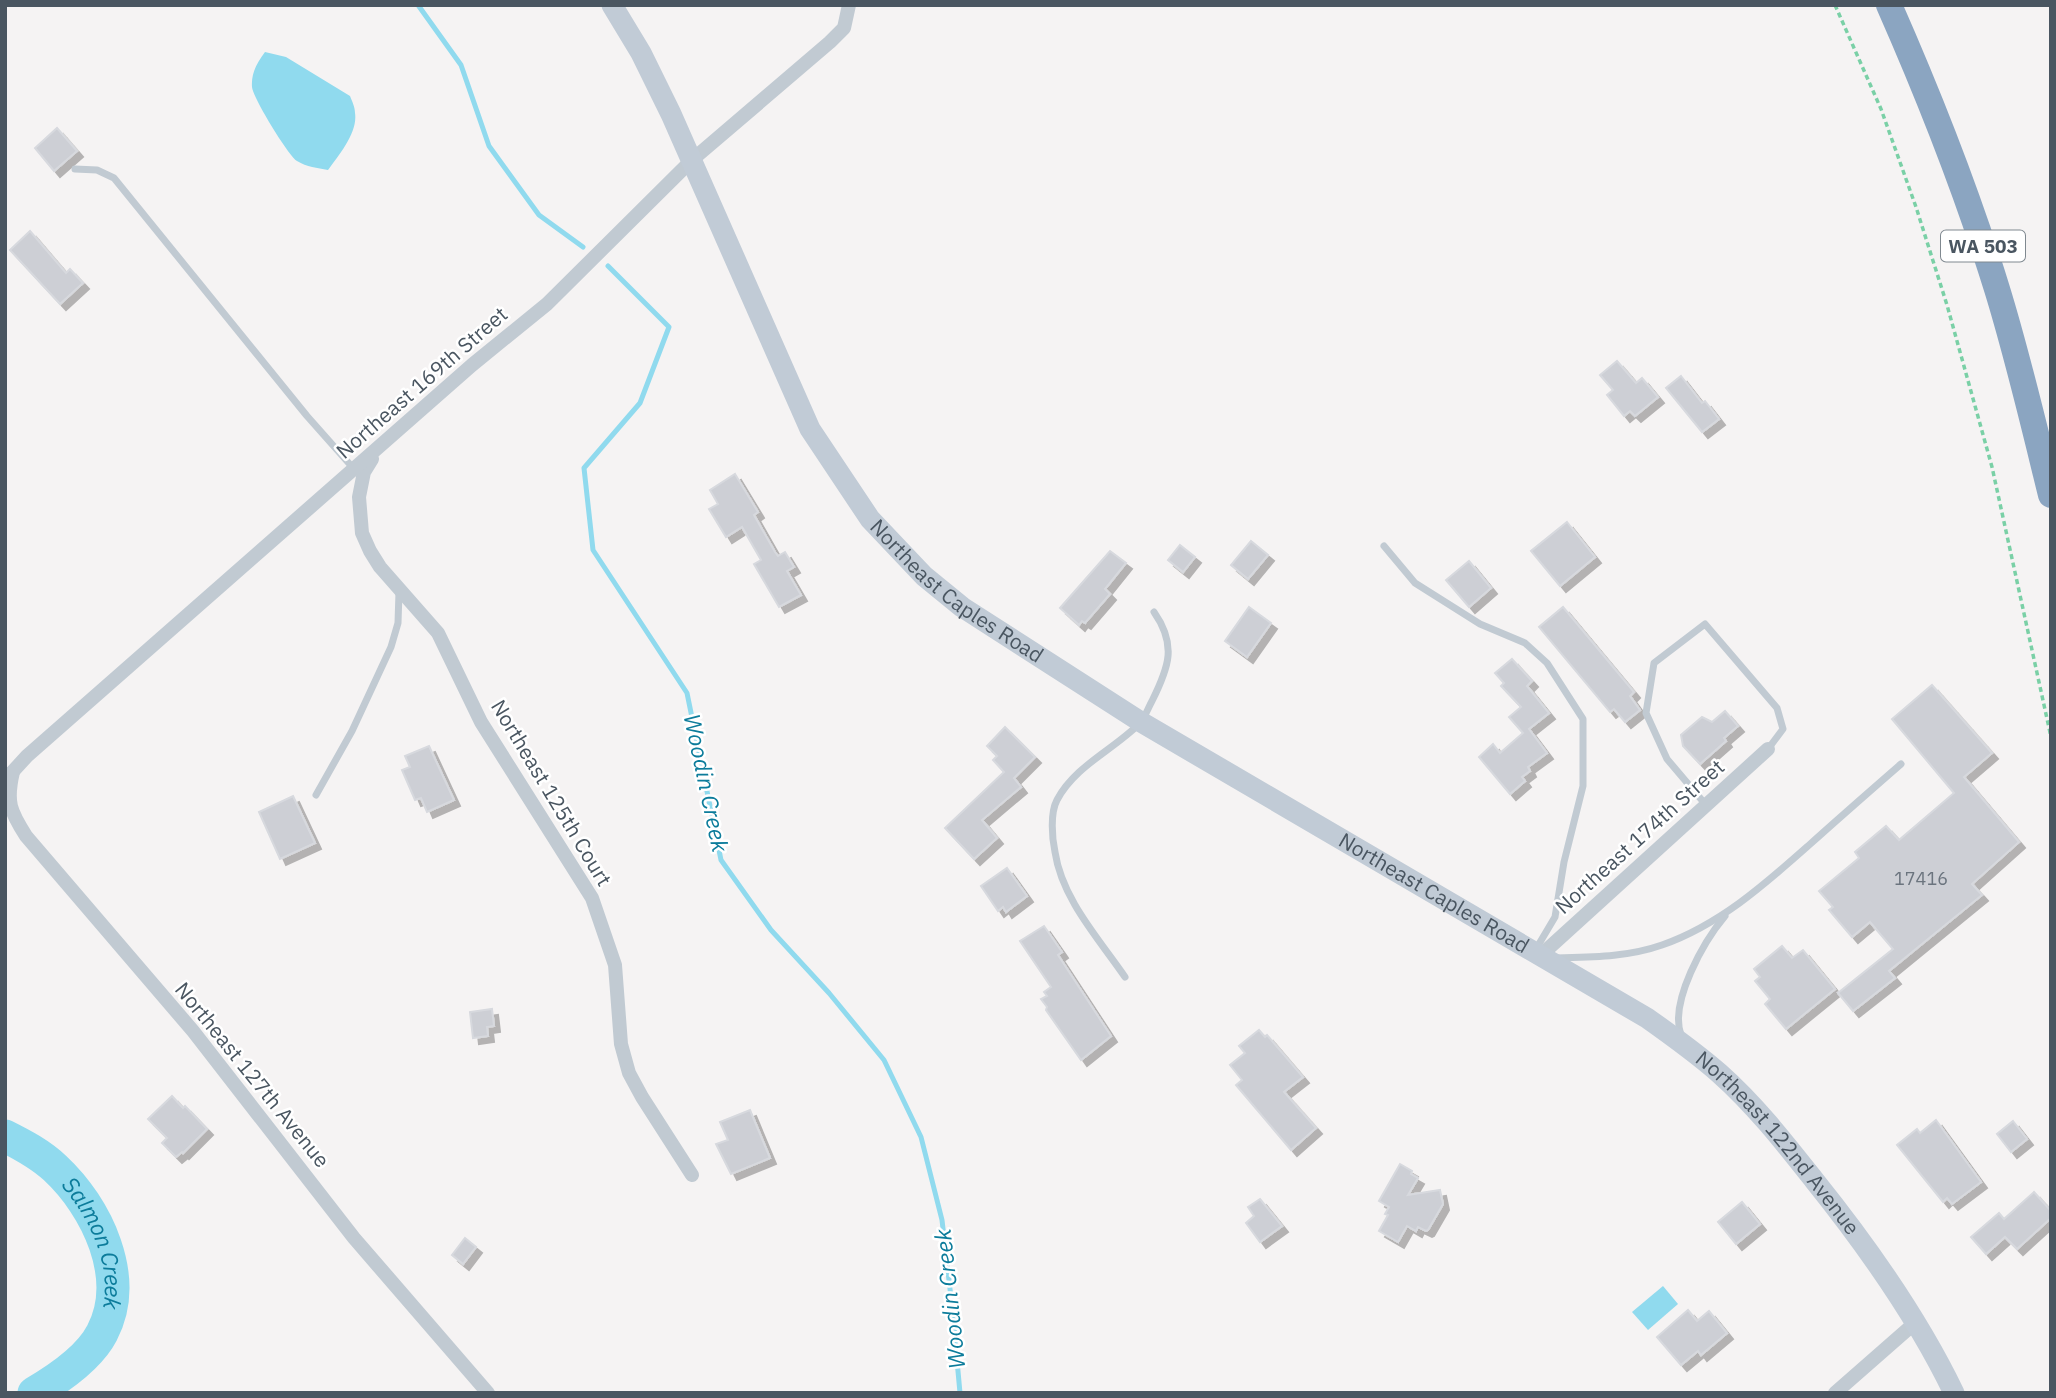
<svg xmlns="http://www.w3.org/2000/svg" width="2056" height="1398" viewBox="0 0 2056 1398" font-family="'IBM Plex Sans',sans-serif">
<defs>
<filter id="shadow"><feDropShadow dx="6" dy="6" stdDeviation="0" flood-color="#0004"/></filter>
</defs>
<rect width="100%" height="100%" fill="#f5f3f3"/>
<g fill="#90daee">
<path d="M265,52L286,57L350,96C352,101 355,107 355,113C358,132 339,155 328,170C317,168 307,167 297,161C288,155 253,98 252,87C251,73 257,63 265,52Z"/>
<path d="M1663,1286L1678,1304L1648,1330L1632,1312Z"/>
</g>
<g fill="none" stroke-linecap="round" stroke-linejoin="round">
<g stroke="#90daee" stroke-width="5">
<path d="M418,5L461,65L489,146L539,215L583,247"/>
<path d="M608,266L669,327L640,403L584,468L593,550L687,693L721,860L771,930L829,993L884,1060L921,1137L942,1220L952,1306L960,1393"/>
</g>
<path stroke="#90daee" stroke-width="33" id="s1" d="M5,1136C23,1145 40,1154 55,1168C97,1207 131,1278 102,1333C89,1358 58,1379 34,1393"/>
</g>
<g fill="#cdcfd5" stroke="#d7d9de" stroke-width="2" filter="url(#shadow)">
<path d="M57,128L77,151L54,171L35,148Z"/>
<path d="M30,231L66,273L70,269L83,283L60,304L10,250Z"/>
<path d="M1617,361L1636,383L1642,378L1658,397L1635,416L1630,411L1624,416L1607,395L1613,390L1600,375Z"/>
<path d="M1681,376L1702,403L1705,401L1719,419L1702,432L1666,388Z"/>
<path d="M735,474L758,512L754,515L775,552L778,556L785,552L794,567L787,571L801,595L779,607L754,564L761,560L742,527L726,537L709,509L718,504L710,490Z"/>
<path d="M1567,522L1595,557L1560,586L1531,551Z"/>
<path d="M1251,541L1268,555L1248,579L1231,565Z"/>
<path d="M1180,545L1195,557L1183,572L1168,560Z"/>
<path d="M1110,551L1126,563L1105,589L1110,594L1085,623L1082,621L1079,625L1060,608Z"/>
<path d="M1469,561L1491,588L1469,607L1446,580Z"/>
<path d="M1249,607L1271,623L1247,657L1225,641Z"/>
<path d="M1563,607L1634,692L1630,696L1640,710L1625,722L1614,709L1610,712L1539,627Z"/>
<path d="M1512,659L1532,681L1527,686L1549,713L1529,729L1547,753L1528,767L1530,771L1522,777L1525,781L1510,794L1479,757L1493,744L1500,753L1523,733L1509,717L1521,707L1501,686L1504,683L1495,673Z"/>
<path d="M1932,685L1992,753L1964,777L2019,842L1972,884L1982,895L1889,971L1895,978L1853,1011L1838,993L1893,949L1870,922L1852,937L1829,910L1833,907L1819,891L1859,858L1855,852L1886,826L1899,840L1954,793L1892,719Z"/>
<path d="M1725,711L1738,726L1724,738L1726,741L1700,764L1683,746L1681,735L1702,717L1712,722Z"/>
<path d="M1005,727L1035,757L1014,778L1021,787L982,820L997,838L974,859L945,828L1004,772L993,760L997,756L987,746Z"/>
<path d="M429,746L454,800L427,812L421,798L415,800L402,770L410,767L405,756Z"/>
<path d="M293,796L315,843L280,859L259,812Z"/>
<path d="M1007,868L1027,896L1006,912L1003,907L998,911L981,886Z"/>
<path d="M1044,926L1062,952L1058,955L1111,1036L1081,1060L1046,1010L1047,1007L1041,999L1047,996L1044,992L1051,987L1020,941Z"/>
<path d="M1782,946L1792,958L1803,950L1835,989L1786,1029L1765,1004L1770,999L1755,981L1760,977L1754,969Z"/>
<path d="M492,1009L494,1026L487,1027L488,1036L473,1038L470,1012Z"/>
<path d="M1259,1030L1265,1037L1267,1035L1303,1077L1284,1092L1316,1128L1291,1150L1236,1085L1242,1080L1230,1065L1245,1053L1239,1046Z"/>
<path d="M172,1096L183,1108L185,1106L207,1129L183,1153L182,1152L176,1157L162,1143L167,1138L148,1119Z"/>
<path d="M750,1110L770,1158L731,1174L716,1144L728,1140L720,1122Z"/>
<path d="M1936,1120L1981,1182L1952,1204L1947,1198L1943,1202L1897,1145L1917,1129L1920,1133Z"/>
<path d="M2013,1121L2027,1139L2011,1152L1997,1134Z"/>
<path d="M1400,1164L1412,1171L1411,1174L1418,1178L1408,1195L1440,1190L1443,1204L1428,1230L1426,1231L1418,1227L1416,1231L1407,1226L1398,1242L1379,1231L1388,1215L1385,1214L1389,1207L1379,1201Z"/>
<path d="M2034,1192L2051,1211V1218L2017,1249L2005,1237L1986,1254L1971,1237L1999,1213L2004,1219Z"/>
<path d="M1260,1199L1282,1226L1260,1242L1246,1223L1254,1216L1248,1207Z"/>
<path d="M1742,1202L1760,1224L1736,1244L1718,1222Z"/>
<path d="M465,1238L476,1247L463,1264L452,1255Z"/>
<path d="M1688,1310L1697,1321L1709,1311L1727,1333L1701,1355L1698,1351L1681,1365L1657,1337Z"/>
</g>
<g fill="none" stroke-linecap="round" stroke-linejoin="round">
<path stroke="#7ad0a6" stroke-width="3.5" stroke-dasharray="5 3.5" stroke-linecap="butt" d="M1835,5L1881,109L1916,207L1947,305L1992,467L2051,737"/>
<g stroke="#c1cad2" stroke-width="7">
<path d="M75,169L97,170L114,178L307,416L354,469"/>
<path d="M1384,546L1415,583L1480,624L1525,643L1547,663L1583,719V786L1564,862L1555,917L1536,949"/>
<path d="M316,795L352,731L391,647L398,623L399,592"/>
<path d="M1706,805L1667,759L1646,713L1654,663L1705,624L1777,708L1783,729L1768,749"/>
<path d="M1556,958C1593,957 1628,957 1662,945C1719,925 1764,885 1808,846C1839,818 1870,791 1901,764"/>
<path d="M1125,977C1099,939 1062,899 1055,852C1052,838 1050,813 1057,800C1075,766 1113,750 1139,724C1145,718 1148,708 1152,701C1169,667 1177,645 1154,612"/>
<path d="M1681,1035C1669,1002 1704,941 1725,916"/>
</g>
<g stroke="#c1cad2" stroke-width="14">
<path d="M372,459L364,472L359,497L362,533L370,551L380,567L438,633L481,722L592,898L615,965L621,1044L629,1073L642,1097L692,1175"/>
<path d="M13,772C6,802 10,811 26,836L193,1031L354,1238L488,1393"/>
<path d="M5,780L27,756L472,365L547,304L692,160L830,42L844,28L849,5"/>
<path d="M1540,956L1768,749"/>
<path d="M1835,1393L1916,1322"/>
</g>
<path stroke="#c1cbd6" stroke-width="21" id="s2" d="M612,5L641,53L671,114L810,429L870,519L924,576L962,607L1141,722L1647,1018C1671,1035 1696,1053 1719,1073C1755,1105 1784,1142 1814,1180C1867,1246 1917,1316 1954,1393"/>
<path stroke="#8ba5c1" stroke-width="26" d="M1889,5C1930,98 1967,192 1997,289C2018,357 2034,426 2051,495"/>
</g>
<g text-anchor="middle" stroke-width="5" stroke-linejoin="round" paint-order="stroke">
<g font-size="18" fill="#6b747e">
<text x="1921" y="885">17416</text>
</g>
<rect fill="#fff" stroke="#808990" stroke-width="2" x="1941" y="230.5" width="84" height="31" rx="5"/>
<g font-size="19" font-weight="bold" fill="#4a5661">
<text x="1983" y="253">WA 503</text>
</g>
<g font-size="21" fill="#4a5661" stroke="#fff">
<text transform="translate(422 383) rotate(-41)" y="7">Northeast 169th Street</text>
<text dy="7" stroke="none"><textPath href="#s2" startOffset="690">Northeast Caples Road</textPath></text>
<text transform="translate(551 793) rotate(59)" y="7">Northeast 125th Court</text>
<text transform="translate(1640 837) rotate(-42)" y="7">Northeast 174th Street</text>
<text dy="7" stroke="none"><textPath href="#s2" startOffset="1256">Northeast Caples Road</textPath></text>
<text transform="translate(252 1075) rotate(51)" y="7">Northeast 127th Avenue</text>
<text dy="7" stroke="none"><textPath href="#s2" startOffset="1685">Northeast 122nd Avenue</textPath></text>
</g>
<g font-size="23" font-style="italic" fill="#0c7c9b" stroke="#fff">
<text transform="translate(706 783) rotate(78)" y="8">Woodin Creek</text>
<text dy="8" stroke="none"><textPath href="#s1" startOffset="147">Salmon Creek</textPath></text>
<text transform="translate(950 1299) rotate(-96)" y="8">Woodin Creek</text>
</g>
</g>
<rect width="2056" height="1398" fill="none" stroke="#4a5661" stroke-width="14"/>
</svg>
